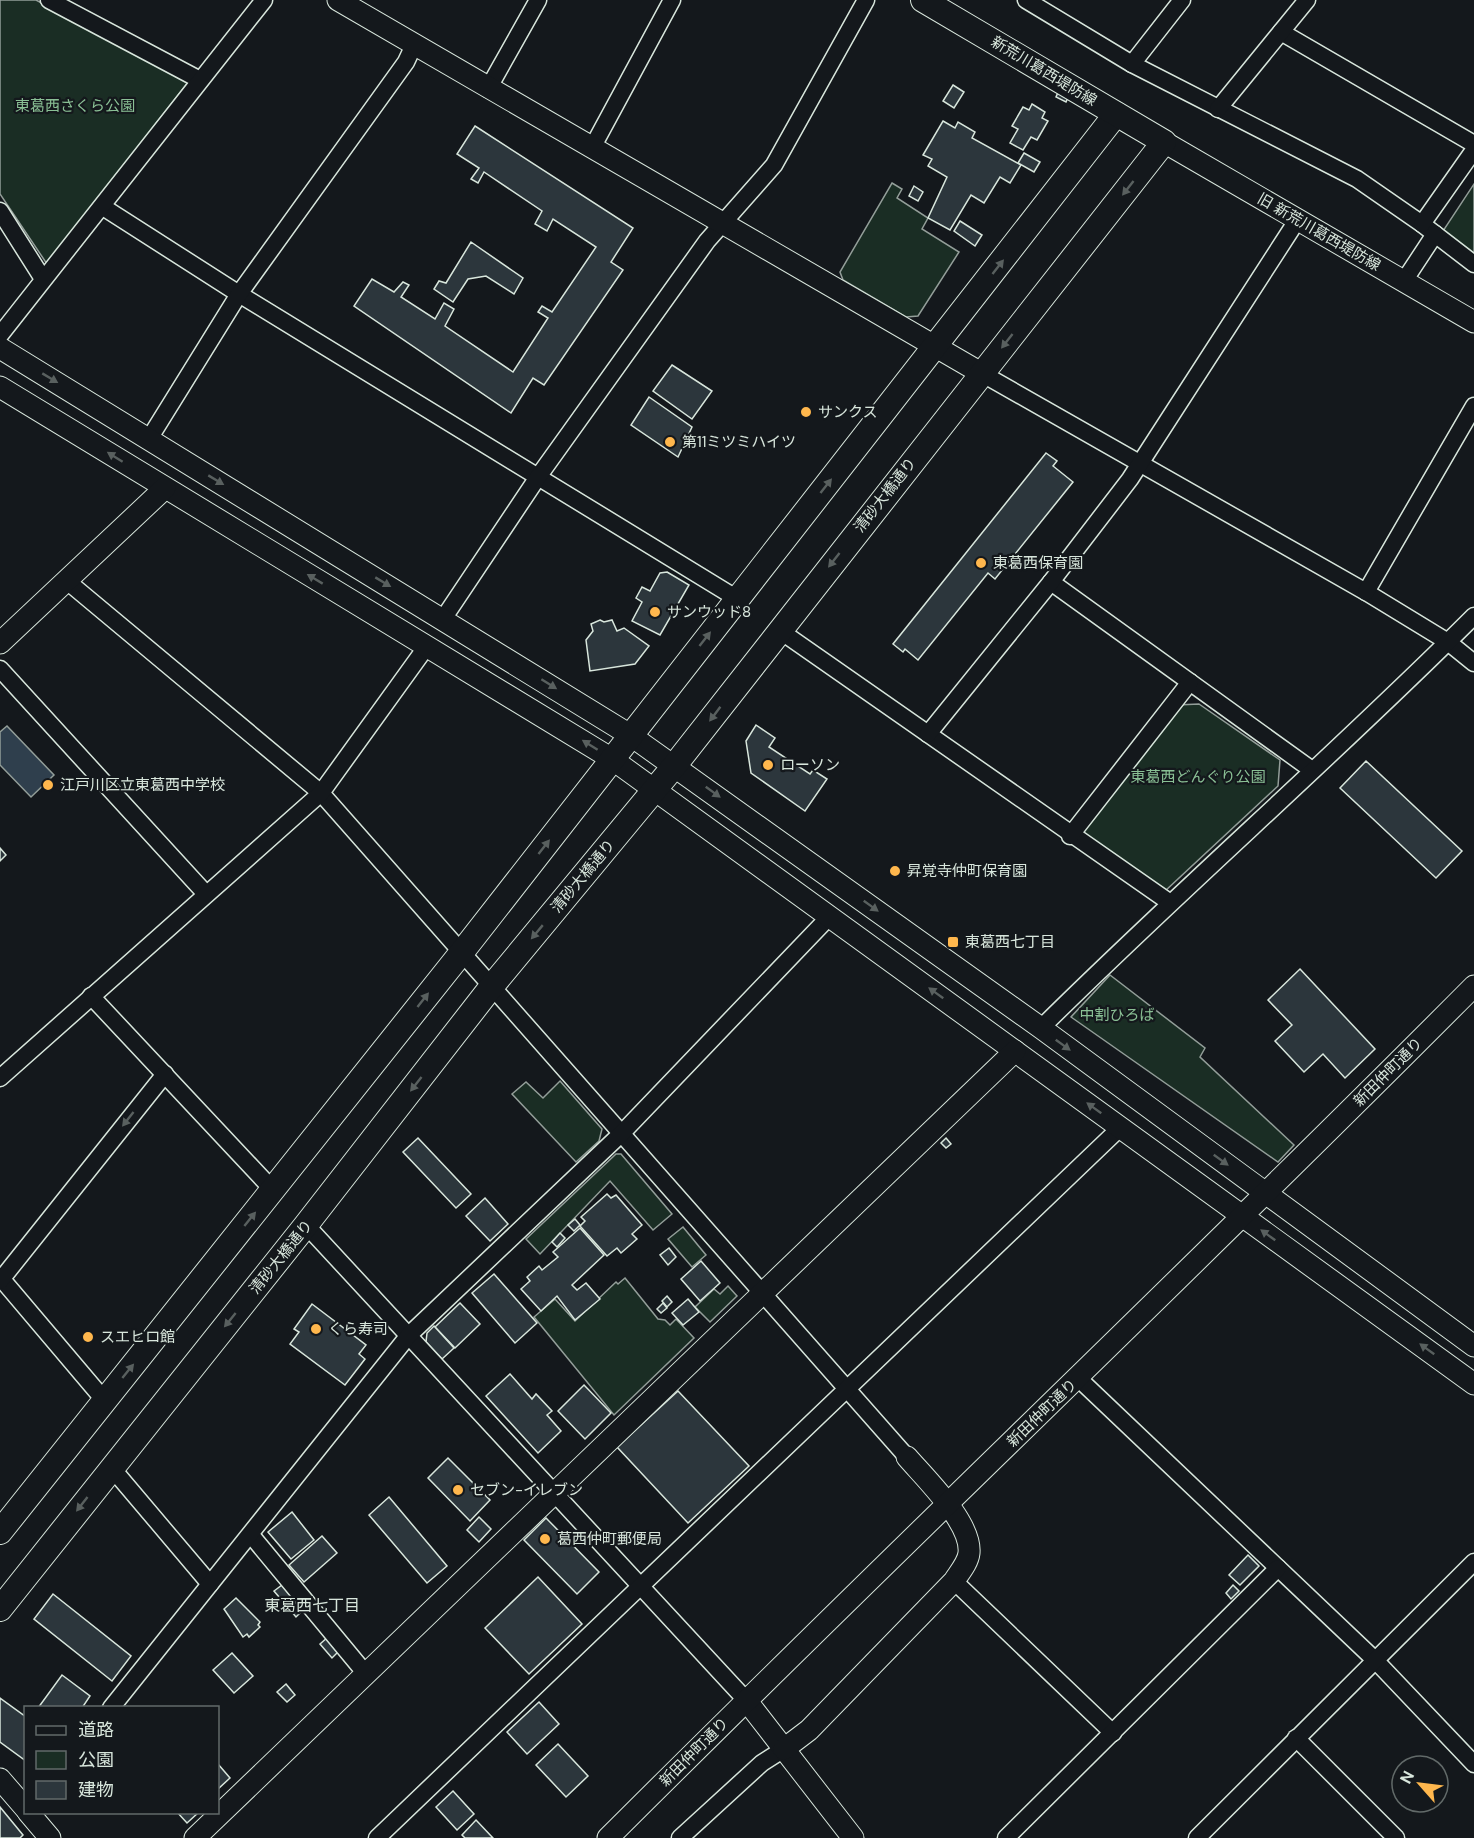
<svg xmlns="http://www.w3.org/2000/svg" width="1474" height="1838" viewBox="0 0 1474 1838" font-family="'DM Sans','Noto Sans JP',sans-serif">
<rect width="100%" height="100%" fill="#14181c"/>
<g fill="#1a2d24" stroke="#939e99" stroke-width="1.5">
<path d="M0,0H36L189,81L47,264L0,194Z"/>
<path d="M892,183L902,189L897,198L928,218L922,229L959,252L918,316L906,317L843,280L840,272Z"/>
<path d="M1474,184V259L1441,234Z"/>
<path d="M1199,704L1280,760L1278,786L1165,891L1084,833L1086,821L1177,705Z"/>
<path d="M1110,975L1205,1048L1200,1057L1294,1145L1278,1162L1071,1017Z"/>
<path d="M560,1081L602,1129L599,1141L576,1162L512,1094L526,1082L543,1098Z"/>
<path d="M616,1154H621L672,1214L653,1230L610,1181L540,1254L526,1239Z"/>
<path d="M683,1227L706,1255L692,1267L668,1239Z"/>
<path d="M625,1278L658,1319L665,1320L670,1325L676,1319L694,1338L614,1415L534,1317L555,1299L575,1321L616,1282L618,1284Z"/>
<path d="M728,1286L737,1296L710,1322L695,1307L714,1289L720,1294Z"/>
</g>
<path fill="#2f3f4d" stroke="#939e99" stroke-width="1.5" d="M7,726L54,775L31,797L0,765V732Z"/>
<g fill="#2c363c" stroke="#d8e6dc" stroke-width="1.5">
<path d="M953,85L964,92L954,108L943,101Z"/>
<path d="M1059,90L1069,95L1066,102L1056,97Z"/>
<path d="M1032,104L1045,112L1042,118L1048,121L1037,140L1031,137L1023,150L1010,143L1018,129L1012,126L1023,107L1029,110Z"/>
<path d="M943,121L955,128L958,122L975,132L972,138L1021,165L1010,183L1000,177L984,203L971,195L950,230L928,218L947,177L928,166L932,159L923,155Z"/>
<path d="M475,126L633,228L611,262L623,270L544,385L533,378L511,413L354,306L372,279L394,292L403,282L409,285L401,297L435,319L444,303L454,309L445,326L513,372L548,318L538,312L542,306L552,312L596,247L553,219L547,231L535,224L542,211L484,172L478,183L471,179L479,168L457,154Z"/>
<path d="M1024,153L1040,162L1034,172L1018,163Z"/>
<path d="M914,186L923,192L918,201L909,196Z"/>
<path d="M960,221L982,235L975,246L954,231Z"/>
<path d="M471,242L523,278L514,294L486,276L468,279L453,302L434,289L439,281L446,283Z"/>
<path d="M672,365L712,391L692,419L653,391Z"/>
<path d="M649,397L692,427L678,457L631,425Z"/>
<path d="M1046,453L1057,461L1053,466L1073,482L995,579L988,573L918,660L905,649L903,652L893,644Z"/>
<path d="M667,572L689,585L660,635L632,621L642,602L636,598L642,587L650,591L660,573Z"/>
<path d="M600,620L604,622L612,620L617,631L624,628L649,646L635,664L590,671L586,640L593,631L591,624Z"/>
<path d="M756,725L775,738L769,747L810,774L813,770L827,779L805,811L751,773L746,741Z"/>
<path d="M1366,761L1462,851L1436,878L1340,788Z"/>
<path d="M0,848L6,855L0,861Z"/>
<path d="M1300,969L1375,1049L1345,1078L1323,1054L1304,1072L1275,1041L1292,1025L1268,1000Z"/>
<path d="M418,1138L471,1194L456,1208L403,1152Z"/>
<path d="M946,1138L951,1144L946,1148L941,1143Z"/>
<path d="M607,1194L611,1198L616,1195L642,1225L632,1234L637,1239L621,1253L617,1248L607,1256L580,1226L585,1221L581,1217Z"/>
<path d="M485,1198L508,1224L490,1241L466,1216Z"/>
<path d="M575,1219L580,1225L574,1231L568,1225Z"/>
<path d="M580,1228L604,1255L572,1285L577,1290L586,1283L600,1299L575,1320L557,1296L541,1311L521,1289L530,1281L527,1277L539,1266L542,1270L558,1257L553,1252Z"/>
<path d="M560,1233L565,1238L557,1247L552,1242Z"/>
<path d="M669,1248L676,1257L668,1265L660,1255Z"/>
<path d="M701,1261L720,1283L700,1301L681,1279Z"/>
<path d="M494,1274L537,1323L515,1343L472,1293Z"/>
<path d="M667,1296L672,1302L667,1307L662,1301Z"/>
<path d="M688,1299L699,1312L683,1325L672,1313Z"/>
<path d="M460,1303L480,1324L455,1348L435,1327Z"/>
<path d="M663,1303L667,1308L661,1313L657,1309Z"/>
<path d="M312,1304L366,1345L359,1354L365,1359L345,1385L290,1344L299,1332L294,1329Z"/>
<path d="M434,1326L454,1348L442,1359L426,1342L427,1333Z"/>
<path d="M510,1374L532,1399L536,1394L552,1411L547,1415L561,1431L538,1453L486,1396Z"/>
<path d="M584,1385L611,1413L585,1439L558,1411Z"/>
<path d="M678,1391L749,1466L688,1523L617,1447Z"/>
<path d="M448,1458L490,1500L470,1521L428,1478Z"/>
<path d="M389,1497L447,1566L427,1583L369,1515Z"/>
<path d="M292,1512L314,1540L291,1559L268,1532Z"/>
<path d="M479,1517L491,1529L479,1542L467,1530Z"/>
<path d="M546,1518L599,1572L577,1594L524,1540Z"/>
<path d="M322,1536L337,1553L304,1582L289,1565Z"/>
<path d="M1248,1555L1259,1566L1240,1585L1229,1575Z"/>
<path d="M538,1577L582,1624L529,1674L485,1628Z"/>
<path d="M282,1585L303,1610L296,1617L274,1591Z"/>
<path d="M1233,1585L1239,1591L1231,1599L1226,1593Z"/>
<path d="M53,1594L131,1656L112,1681L34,1619Z"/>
<path d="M236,1598L260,1622L258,1625L260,1627L249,1637L247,1634L243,1637L224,1609Z"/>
<path d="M328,1637L340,1650L332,1658L320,1644Z"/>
<path d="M232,1653L253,1676L234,1693L213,1670Z"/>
<path d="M62,1675L90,1696L82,1708H38Z"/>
<path d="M286,1684L295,1695L287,1702L277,1692Z"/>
<path d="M0,1698L26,1717V1761L0,1742Z"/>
<path d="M539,1702L559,1724L527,1754L507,1732Z"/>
<path d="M558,1744L588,1776L566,1797L536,1765Z"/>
<path d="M218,1764L230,1778L218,1789Z"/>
<path d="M453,1791L474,1814L457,1830L436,1807Z"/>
<path d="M0,1807L23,1835L20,1838H0Z"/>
<path d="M177,1812H199L187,1823Z"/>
<path d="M476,1820L493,1838H465L462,1835Z"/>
</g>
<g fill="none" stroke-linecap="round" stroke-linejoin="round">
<defs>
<g id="minor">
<path d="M49,0L200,80"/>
<path d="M1026,0L1132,64L1357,179L1422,224L1474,264"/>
<path d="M1281,32L1474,144"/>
<path d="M1132,64L1182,0"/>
<path d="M488,89L538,0"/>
<path d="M1218,109L1307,0"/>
<path d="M592,148L672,0"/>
<path d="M103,207L239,294L736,598"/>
<path d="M0,211L43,279"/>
<path d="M1422,224L1474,150"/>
<path d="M1404,281L1435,234"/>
<path d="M0,335L264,0"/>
<path d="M981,373L1366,592L1448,642L1474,663"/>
<path d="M149,439L239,294L406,62L414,45"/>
<path d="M67,581L321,793L907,1457"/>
<path d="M1051,582L1312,770"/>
<path d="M1366,592L1474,406"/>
<path d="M443,619L538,477L707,241L774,165L866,0"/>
<path d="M779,630L1169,902"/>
<path d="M0,669L206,894"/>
<path d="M928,734L1051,582L1130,479L1298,219"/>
<path d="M1070,836L1190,682"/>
<path d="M91,996L273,1190"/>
<path d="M1041,1028C1182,888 1333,757 1474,616"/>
<path d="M0,1078L321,793L427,646"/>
<path d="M306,1225L746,1700"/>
<path d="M0,1277L105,1401"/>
<path d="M0,1281L165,1074"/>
<path d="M1078,1378L1375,1660L1474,1764"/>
<path d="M111,1467L210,1584"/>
<path d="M251,1535L366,1674"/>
<path d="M954,1581L1113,1733"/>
<path d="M111,1708L409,1335L622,1133L830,916"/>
<path d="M1296,1738L1396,1838"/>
<path d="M377,1838L1121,1127"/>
<path d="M680,1838L762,1763L784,1749"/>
<path d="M1006,1838L1278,1568"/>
<path d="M1197,1838L1474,1562"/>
</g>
<g id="tertiary">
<path d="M338,0L981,373"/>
<path d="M1164,142L1474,322"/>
<path d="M0,348L630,735L1041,1028L1474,1346"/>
<path d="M0,387L612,759L1474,1384"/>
<path d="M0,643L165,488"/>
<path d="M746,1700L853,1838"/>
<path d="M784,1749L809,1730L954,1581C959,1573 968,1563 969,1553C972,1523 925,1478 907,1457"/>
<path d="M0,1779L26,1809"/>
<path d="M28,1812L50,1838"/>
<path d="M195,1838L1015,1051"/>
<path d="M608,1838C894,1552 1188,1274 1474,986"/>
</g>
<g id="secondary">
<path d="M0,1532L462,952L1116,114"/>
<path d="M0,1609L306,1225L492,986L675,765L1164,142L923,0"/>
</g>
</defs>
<use href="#minor" stroke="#d8e6dc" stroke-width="19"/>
<use href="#tertiary" stroke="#d8e6dc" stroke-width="23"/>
<use href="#secondary" stroke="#d8e6dc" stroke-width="26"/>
<use href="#minor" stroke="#14181c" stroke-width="16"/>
<use href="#tertiary" stroke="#14181c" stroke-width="21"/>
<use href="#secondary" stroke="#14181c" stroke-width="24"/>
</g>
<defs><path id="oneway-solid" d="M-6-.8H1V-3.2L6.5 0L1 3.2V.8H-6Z" transform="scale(1.5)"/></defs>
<g fill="#59605f">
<use href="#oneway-solid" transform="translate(1128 188) rotate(128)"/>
<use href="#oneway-solid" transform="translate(998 267) rotate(-52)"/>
<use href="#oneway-solid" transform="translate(1007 341) rotate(128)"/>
<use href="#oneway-solid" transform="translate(50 378) rotate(31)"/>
<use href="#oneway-solid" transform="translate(115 457) rotate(-148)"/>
<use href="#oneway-solid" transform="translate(216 480) rotate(31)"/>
<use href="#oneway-solid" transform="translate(826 486) rotate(-52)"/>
<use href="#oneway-solid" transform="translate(834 560) rotate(128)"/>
<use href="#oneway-solid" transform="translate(315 579) rotate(-149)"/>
<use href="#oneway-solid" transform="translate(383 582) rotate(31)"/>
<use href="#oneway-solid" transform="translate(705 639) rotate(-52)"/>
<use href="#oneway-solid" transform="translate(549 684) rotate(32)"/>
<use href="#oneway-solid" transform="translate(715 714) rotate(127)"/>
<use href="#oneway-solid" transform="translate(590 745) rotate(-148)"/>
<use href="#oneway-solid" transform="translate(713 792) rotate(36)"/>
<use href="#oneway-solid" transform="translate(544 847) rotate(-52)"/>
<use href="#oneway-solid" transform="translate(871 906) rotate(36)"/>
<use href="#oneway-solid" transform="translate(537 932) rotate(130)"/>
<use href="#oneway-solid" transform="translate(936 993) rotate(-144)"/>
<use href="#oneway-solid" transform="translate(423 1000) rotate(-52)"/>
<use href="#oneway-solid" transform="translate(1063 1045) rotate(36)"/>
<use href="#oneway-solid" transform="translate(416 1084) rotate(128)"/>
<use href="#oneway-solid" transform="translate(1094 1108) rotate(-144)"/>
<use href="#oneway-solid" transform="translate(128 1119) rotate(128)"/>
<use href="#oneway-solid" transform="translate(1221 1160) rotate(36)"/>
<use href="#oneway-solid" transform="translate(250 1219) rotate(-51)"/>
<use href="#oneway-solid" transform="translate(1268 1235) rotate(-144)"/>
<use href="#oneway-solid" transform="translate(230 1320) rotate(129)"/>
<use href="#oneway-solid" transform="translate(1427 1349) rotate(-144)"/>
<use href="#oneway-solid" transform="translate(128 1371) rotate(-51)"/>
<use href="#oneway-solid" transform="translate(82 1504) rotate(128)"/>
</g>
<g fill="#ffb74d" stroke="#14181c" stroke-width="2">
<circle cx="806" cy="412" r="6"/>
<circle cx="670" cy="442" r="6"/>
<circle cx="981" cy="563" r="6"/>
<circle cx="655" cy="612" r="6"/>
<circle cx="768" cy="765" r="6"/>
<circle cx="48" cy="785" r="6"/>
<circle cx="895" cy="871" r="6"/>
<rect x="947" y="936" width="12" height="12" rx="3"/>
<circle cx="316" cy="1329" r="6"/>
<circle cx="88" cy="1337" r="6"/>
<circle cx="458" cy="1490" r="6"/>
<circle cx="545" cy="1539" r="6"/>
</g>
<g text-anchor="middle" stroke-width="4.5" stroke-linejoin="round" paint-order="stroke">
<g font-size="15" fill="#d8e6dc" stroke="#14181c">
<text transform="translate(1044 71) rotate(31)" y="5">新荒川葛西堤防線</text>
<text transform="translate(1319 232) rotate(30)" y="5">旧 新荒川葛西堤防線</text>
<text transform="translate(885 495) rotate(-52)" y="5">清砂大橋通り</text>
<text transform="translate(583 876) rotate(-50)" y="5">清砂大橋通り</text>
<text transform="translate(1388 1072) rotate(-45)" y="5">新田仲町通り</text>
<text transform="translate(281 1257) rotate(-51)" y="5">清砂大橋通り</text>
<text transform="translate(1042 1413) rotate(-44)" y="5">新田仲町通り</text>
<text transform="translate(694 1752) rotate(-45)" y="5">新田仲町通り</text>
</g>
<g font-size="15" fill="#8ac095" stroke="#14181c">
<text x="75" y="111">東葛西さくら公園</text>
<text x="1198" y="782">東葛西どんぐり公園</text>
<text x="1117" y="1020">中割ひろば</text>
</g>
<g font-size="15" fill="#d8e6dc" stroke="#14181c" text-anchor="start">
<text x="818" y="417">サンクス</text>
<text x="682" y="447">第11ミツミハイツ</text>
<text x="993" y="568">東葛西保育園</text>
<text x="667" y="617">サンウッド8</text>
<text x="780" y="770">ローソン</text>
<text x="60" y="790">江戸川区立東葛西中学校</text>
<text x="907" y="876">昇覚寺仲町保育園</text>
<text x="965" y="947">東葛西七丁目</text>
<text x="328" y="1334">くら寿司</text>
<text x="100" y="1342">スエヒロ館</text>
<text x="470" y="1495">セブン-イレブン</text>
<text x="557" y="1544">葛西仲町郵便局</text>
</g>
<g font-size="16" fill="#d8e6dc" stroke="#14181c">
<text x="312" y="1611">東葛西七丁目</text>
</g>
</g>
<rect x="24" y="1706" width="195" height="108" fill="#14181c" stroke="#626a69" stroke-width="1.5"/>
<rect x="36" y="1726" width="30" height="9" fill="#14181c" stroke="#626a69" stroke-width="1.5"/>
<text x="78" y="1736" font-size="18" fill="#d8e6dc">道路</text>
<rect x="36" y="1751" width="30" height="18" fill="#1a2d24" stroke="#626a69" stroke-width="1.5"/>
<text x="78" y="1766" font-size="18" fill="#d8e6dc">公園</text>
<rect x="36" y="1781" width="30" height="18" fill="#2c363c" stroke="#626a69" stroke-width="1.5"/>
<text x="78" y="1796" font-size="18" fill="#d8e6dc">建物</text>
<g transform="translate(1420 1784) rotate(298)"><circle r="28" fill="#14181c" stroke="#626a69" stroke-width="1.5"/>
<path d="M0-4.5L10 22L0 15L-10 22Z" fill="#ffb74d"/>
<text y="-9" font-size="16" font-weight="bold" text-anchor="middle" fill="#d8e6dc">N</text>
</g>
</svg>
